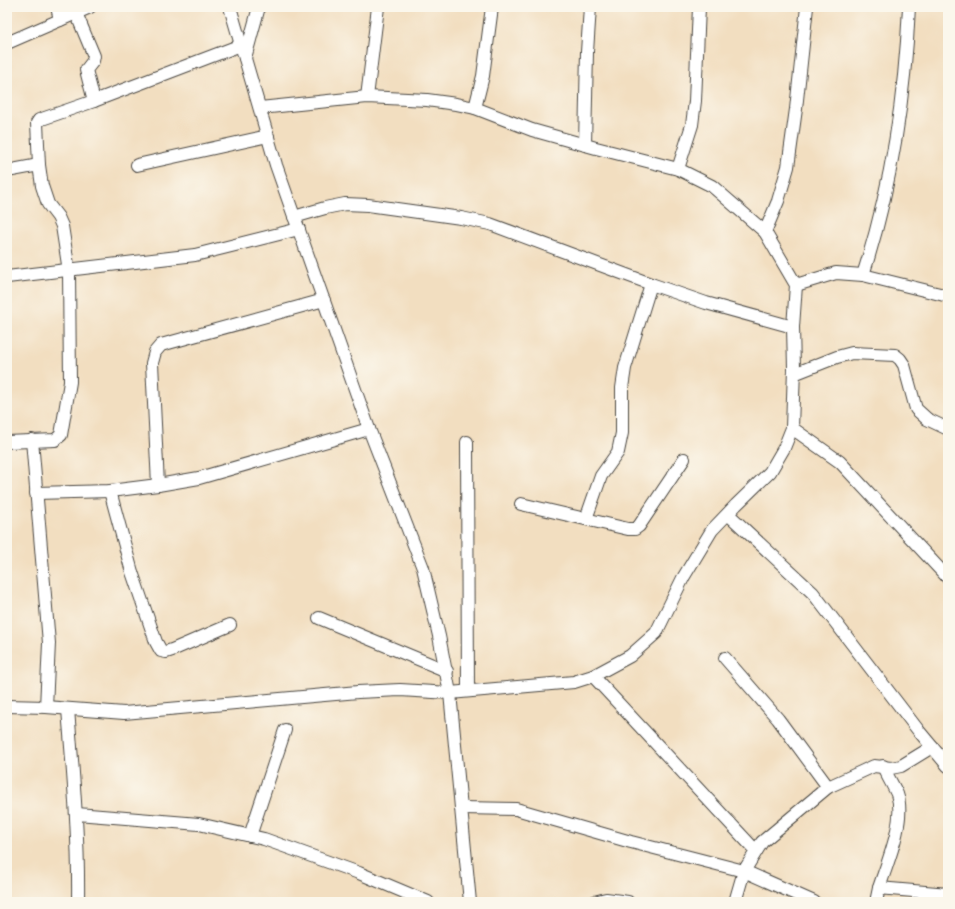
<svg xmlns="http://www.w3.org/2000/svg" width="955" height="909" viewBox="0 0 955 909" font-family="Delius,sans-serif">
<rect width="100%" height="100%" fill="#fbf7ec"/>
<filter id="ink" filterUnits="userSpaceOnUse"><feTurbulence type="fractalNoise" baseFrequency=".025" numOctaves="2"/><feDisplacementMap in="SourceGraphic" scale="8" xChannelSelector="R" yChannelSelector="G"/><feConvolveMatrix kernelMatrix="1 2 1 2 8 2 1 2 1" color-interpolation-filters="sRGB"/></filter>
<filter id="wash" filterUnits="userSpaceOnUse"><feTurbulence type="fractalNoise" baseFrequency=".012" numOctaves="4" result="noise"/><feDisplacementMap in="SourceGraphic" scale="16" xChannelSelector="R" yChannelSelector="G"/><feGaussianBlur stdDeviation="0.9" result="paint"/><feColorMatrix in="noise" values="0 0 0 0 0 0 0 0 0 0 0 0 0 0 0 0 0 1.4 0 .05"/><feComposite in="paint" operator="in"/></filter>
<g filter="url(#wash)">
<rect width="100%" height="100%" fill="#f2dec0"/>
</g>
<g filter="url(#ink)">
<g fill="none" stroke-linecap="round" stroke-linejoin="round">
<defs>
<g id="minor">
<path d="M57,7L60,20"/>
<path d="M230,7L276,165L369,429L423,568L439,636L450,693L470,902"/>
<path d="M76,13L94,56L93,61L86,70L94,101"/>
<path d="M7,43L90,7"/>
<path d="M245,58L259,7"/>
<path d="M367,97L378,7"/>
<path d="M475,108L483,76L492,7"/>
<path d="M585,145L587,52L590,7"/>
<path d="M137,165L268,136"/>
<path d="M678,169L692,125L695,101L699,7"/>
<path d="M7,171L39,165"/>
<path d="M294,217L325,208L345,204L368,205L461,218L490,224L651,284L706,303L793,327"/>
<path d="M765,232L778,201L788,167L796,109L807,7"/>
<path d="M863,275C891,188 905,98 909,7"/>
<path d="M7,277L195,255L299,229"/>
<path d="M796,285L836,273L863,275L948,296"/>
<path d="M794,374L837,357L852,353L895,355L900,359L904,365L916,409L927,419L948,429"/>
<path d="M792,428L840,462L948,578"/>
<path d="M32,440L49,643L46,707"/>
<path d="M7,442L55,440L61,435L70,382L69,271L62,226L58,217L48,204L42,186L39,165L37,123L39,120L94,101L241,45"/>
<path d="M467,442L468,691"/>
<path d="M158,485L152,363L155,352L161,345L324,300"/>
<path d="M110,491L132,572L156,642L161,651L166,652L172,650L230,625"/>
<path d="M36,493L110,491L158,485L199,478L369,429"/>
<path d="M521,504L628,529H635L639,526L684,459"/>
<path d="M728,514L813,593L918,730L948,766"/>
<path d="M586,519L601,476L618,452L622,433V388L625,368L651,284"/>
<path d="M319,618L447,671"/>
<path d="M725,658L778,719L828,787"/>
<path d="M593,676L756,851"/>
<path d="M7,706L46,707L124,713L358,692L400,690L450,693L574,682L593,676L630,656L656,633L683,578L712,530L736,505L770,472L784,448L792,428L794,368L793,327L796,285L765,232L712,186L678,169L596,148L532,130L475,108L456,104L427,100L367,97L260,108"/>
<path d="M68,709C73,773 79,837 78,902"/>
<path d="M462,808L516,809L631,842L744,871L814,902"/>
<path d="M77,814L199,824L264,839L359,873L428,902"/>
<path d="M250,836L285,730"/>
<path d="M879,888C887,863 906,820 897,794C893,785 887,776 883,766"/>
<path d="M594,902L606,899L628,902"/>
<path d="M735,902L744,871L762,842L828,787L874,766L891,768L901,766L932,747"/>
<path d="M876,902L879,888L948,894"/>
</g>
</defs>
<use href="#minor" stroke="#494641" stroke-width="14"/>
<use href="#minor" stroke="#fff" stroke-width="12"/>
</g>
</g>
<rect width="955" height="909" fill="none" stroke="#fbf7ec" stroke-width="24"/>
</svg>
